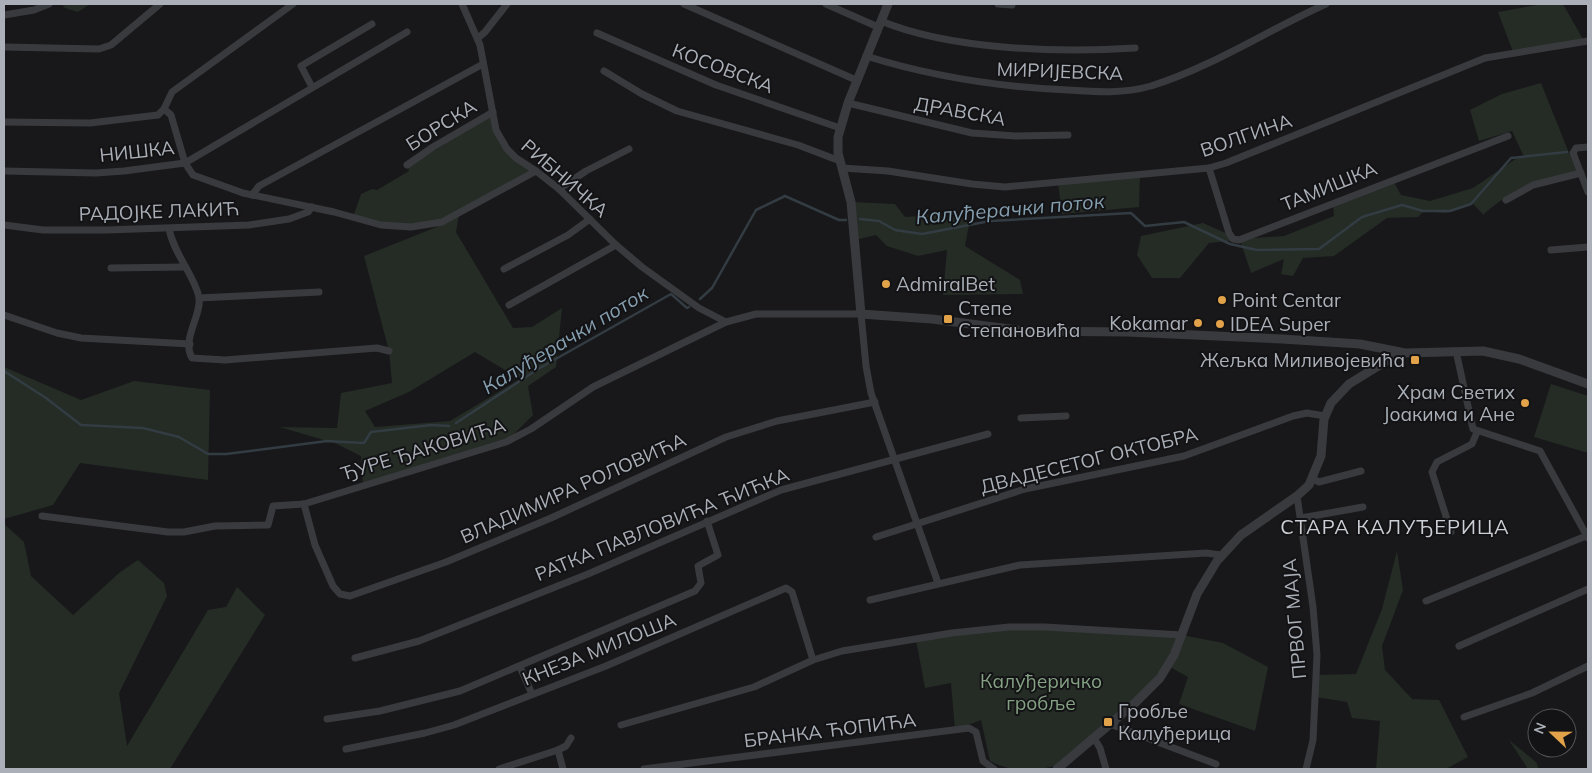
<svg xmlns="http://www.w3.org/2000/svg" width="1592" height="773" viewBox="0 0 1592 773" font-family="Mulish,sans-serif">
<rect width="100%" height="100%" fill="#18181a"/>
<g fill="#242c25" fill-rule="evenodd">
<path d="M62,4H90L78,12L65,8Z"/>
<path d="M1542,4H1563L1584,41L1513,52L1498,12Z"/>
<path d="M1541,83L1577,173C1539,181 1515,187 1485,213L1486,210L1484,215L1473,204L1446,213L1424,211L1418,217L1387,218L1334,256L1303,258L1293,276L1281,274L1284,259L1251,273L1240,240L1209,243L1180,278H1152L1137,255L1141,236L1203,223L1239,239L1284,236L1334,216L1333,203L1392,179L1401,195L1430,201L1473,188L1517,158L1524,157L1512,131L1479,141L1470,110L1502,94Z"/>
<path d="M488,117H494L507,149L536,171L459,214L456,232L513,328L532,327L562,308L556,367L528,386L533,415L506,442L363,484L361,456L337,444L280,427L337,428L341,393L392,383L389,351L364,256L439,226L411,227L353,217L361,194L372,189L377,190L409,171L408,167ZM475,352L520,379L450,421L375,427L365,411L409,392Z"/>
<path d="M1140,174L1139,207L1062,214L1058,183Z"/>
<path d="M851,202L895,204L905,217L945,214L970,220L965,246L1020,280L1023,294L943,295L947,250L918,256L887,246L876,235L855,240Z"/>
<path d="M4,367L81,400L134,381L210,390L208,480L80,463L53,505L4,519Z"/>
<path d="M1551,384L1588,396V453L1534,437Z"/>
<path d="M4,524L24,542L31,576L73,615L119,573L138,560L164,583L167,596L119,693L127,746L208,610L226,607L237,587L265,615L170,769H4Z"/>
<path d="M1397,551L1403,590L1382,646L1385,670L1412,699L1439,700L1468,757L1446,769H1376L1380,721L1352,718L1347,702L1316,697L1317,675L1356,674L1382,609Z"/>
<path d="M1045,627L1176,637L1167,661L1148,687L1054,766C1031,772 1011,772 990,761L981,720L955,730L951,683L925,688L916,640L970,631Z"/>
<path d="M1182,635L1223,643L1268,667L1255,731L1179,704L1188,677L1168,666Z"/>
<path d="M1509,740L1536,762L1539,769H1528Z"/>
</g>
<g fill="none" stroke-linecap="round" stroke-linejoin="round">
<g stroke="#323c42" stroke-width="2.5">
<path d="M860,219L879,221L895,230L922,234L990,221L1131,213L1145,226L1184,222L1230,244L1257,250L1319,249L1362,217L1402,205L1423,211H1450L1471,204L1511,158L1567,152"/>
<path d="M700,299L712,288L756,210L785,196L839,220H846"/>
<path d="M4,371L46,398L81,425L143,428L179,437L208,454H226L327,441L364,443L371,432L431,425L449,426"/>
<path d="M456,423L538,369L671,294L687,308L689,307"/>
</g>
<g stroke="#393a3e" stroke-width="7">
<path d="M462,4L480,45L496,130L507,149L516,158L536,171L559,189L616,245L642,267L699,308L726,322"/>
<path d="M684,4L856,80"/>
<path d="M826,4L878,27"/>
<path d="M998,4L1012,5"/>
<path d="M4,15L34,10L49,4"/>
<path d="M881,21C951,50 1060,53 1135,48"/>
<path d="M597,33L716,85L840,128"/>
<path d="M478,38L485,32L507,4"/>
<path d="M4,47L99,49L111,45L160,4"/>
<path d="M866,56C933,77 999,87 1068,90C1096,92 1123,94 1151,86C1212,67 1268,30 1326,4"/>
<path d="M604,71L642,94L677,111L798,145L840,161"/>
<path d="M312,87L301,66L372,24"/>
<path d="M848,103L972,133L1016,136L1068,135"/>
<path d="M164,109L171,115L185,163L193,175L243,193L334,212L381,225L411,227L442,222L536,171"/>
<path d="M4,122L90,123L158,115L164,109L172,92L293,4"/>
<path d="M1588,147L1576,148L1573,153L1588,192"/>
<path d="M407,165L433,147L493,112"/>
<path d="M842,168L888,171L972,184L1005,187L1209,168L1226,163L1485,58L1588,41"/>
<path d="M1209,168L1229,233L1233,239L1239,240L1508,136"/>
<path d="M4,171L96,173L124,171L185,163L407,32"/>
<path d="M559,189L586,171L629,149"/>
<path d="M252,195L259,186L483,64"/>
<path d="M1506,200L1533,185L1581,173"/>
<path d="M4,225L43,230H107L249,225L289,219L308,212L312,207"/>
<path d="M169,229C174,254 194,275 199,297C202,315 181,340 192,358L225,360L377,348L389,351"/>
<path d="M1551,250L1588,247"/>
<path d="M111,268L184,267"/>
<path d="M504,269L568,235L590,219"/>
<path d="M199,298L319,292"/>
<path d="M509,305L616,245"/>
<path d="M4,315L57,333L81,338L190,344"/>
<path d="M1456,351L1473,429L1540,451L1588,538"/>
<path d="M1021,418L1066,416"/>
<path d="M1313,479L1319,482L1361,471"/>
<path d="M1297,496L1313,607L1317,655L1313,740L1306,769"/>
<path d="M304,504L315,545L333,586L340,594L350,596L446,562L551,518L726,437L777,421L875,402"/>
<path d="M42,516L168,532H184L215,526L268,525L273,506L304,504L506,442L531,429L593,387L726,322L756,314H861L866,366L871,393L938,583"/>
<path d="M1301,518L1363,507"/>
<path d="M1451,532L1432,472L1437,462L1472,444L1477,432"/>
<path d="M876,537L1025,489L1184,456L1293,416L1307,413L1325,416"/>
<path d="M870,600L1020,565L1206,553L1221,555"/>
<path d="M1426,601L1586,536"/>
<path d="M1459,646L1588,589"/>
<path d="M355,658L419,641L588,574L781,490L988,434"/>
<path d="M520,667L532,694"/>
<path d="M1464,717L1532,693L1588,666"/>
<path d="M327,719L380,711L460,691L695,591L701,583L698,566L718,555L707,521"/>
<path d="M1110,724L1216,764"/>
<path d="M621,725L754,687L813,660L842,651L952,633L1009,627H1045L1182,635"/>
<path d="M1094,738L1100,748L1106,769"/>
<path d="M346,749L425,733L454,725L606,666L786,588L792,592L813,660"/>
<path d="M558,750L563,769"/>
<path d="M499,769L558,750L566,746L571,738"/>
<path d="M644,769L969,728L976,732L983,761L994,769"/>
</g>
<g stroke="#393a3e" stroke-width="9">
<path d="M888,4L848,103L838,137V153L851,202L861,314L932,319L1025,331L1127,332L1282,339L1360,344L1405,353L1483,351L1519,359L1588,384"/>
<path d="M1057,769L1136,702L1160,678L1174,655L1197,594L1217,561L1241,535L1297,496L1309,485L1321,456L1324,419L1331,403L1349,384L1388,360L1392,351"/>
</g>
</g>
<g fill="#e1a249" stroke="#131315" stroke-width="2">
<circle cx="886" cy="284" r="5"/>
<circle cx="1222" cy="300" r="5"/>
<rect x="943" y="314" width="10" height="10" rx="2.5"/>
<circle cx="1198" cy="323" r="5"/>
<circle cx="1220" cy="324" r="5"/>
<rect x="1410" y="355" width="10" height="10" rx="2.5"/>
<circle cx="1525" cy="403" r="5"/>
<rect x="1103" y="717" width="10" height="10" rx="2.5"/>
</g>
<g text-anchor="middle" stroke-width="4" stroke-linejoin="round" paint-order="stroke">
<g font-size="19" fill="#abb0b8" stroke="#131315">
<text transform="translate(723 68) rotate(21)" y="7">КОСОВСКА</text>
<text transform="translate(1060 71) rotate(2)" y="7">МИРИЈЕВСКА</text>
<text transform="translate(960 111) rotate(10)" y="7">ДРАВСКА</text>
<text transform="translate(441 125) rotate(-32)" y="7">БОРСКА</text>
<text transform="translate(1246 135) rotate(-19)" y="7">ВОЛГИНА</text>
<text transform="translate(137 151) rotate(-6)" y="7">НИШКА</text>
<text transform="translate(565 178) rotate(41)" y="7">РИБНИЧКА</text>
<text transform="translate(1329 186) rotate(-22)" y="7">ТАМИШКА</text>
<text transform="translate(159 211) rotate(-2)" y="7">РАДОЈКЕ ЛАКИЋ</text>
<text transform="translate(423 449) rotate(-17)" y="7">ЂУРЕ ЂАКОВИЋА</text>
<text transform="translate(1089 460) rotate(-14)" y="7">ДВАДЕСЕТОГ ОКТОБРА</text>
<text transform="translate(573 488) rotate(-24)" y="7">ВЛАДИМИРА РОЛОВИЋА</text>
<text transform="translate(662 524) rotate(-22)" y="7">РАТКА ПАВЛОВИЋА ЋИЋКА</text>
<text transform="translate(1294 619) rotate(-95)" y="7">ПРВОГ МАЈА</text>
<text transform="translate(599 649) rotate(-22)" y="7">КНЕЗА МИЛОША</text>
<text transform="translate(830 730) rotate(-7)" y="7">БРАНКА ЋОПИЋА</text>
</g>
<g font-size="19" fill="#abb0b8" stroke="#131315" text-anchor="start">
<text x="896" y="291">AdmiralBet</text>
<text x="1232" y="307">Point Centar</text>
<text x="958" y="315">Степе<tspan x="958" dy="22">Степановића</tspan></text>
<text x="1188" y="330" text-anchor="end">Kokamar</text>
<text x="1230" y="331">IDEA Super</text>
<text x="1405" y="367" text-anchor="end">Жељка Миливојевића</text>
<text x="1515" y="399" text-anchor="end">Храм Светих<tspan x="1515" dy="22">Јоакима и Ане</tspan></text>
<text x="1118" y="718">Гробље<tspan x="1118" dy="22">Калуђерица</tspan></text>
</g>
<g font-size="19" fill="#85a184" stroke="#131315">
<text x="1041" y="688">Калуђеричко<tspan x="1041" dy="22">гробље</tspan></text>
</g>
<g font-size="20" font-style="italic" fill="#869fb0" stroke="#131315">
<text transform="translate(1010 209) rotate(-5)" y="7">Калуђерачки поток</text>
<text transform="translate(565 340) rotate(-31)" y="7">Калуђерачки поток</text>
</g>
<g font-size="20" letter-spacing="1" fill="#cccfd5" stroke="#131315">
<text x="1395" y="534">СТАРА КАЛУЂЕРИЦА</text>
</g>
</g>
<rect width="1592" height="773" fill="none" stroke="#abb0b8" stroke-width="10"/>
<g transform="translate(1552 733) rotate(292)"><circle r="24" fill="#131315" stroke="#505256"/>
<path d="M0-4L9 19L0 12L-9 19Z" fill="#e1a249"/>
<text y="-8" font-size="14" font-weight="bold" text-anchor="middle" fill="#abb0b8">N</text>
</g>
</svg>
